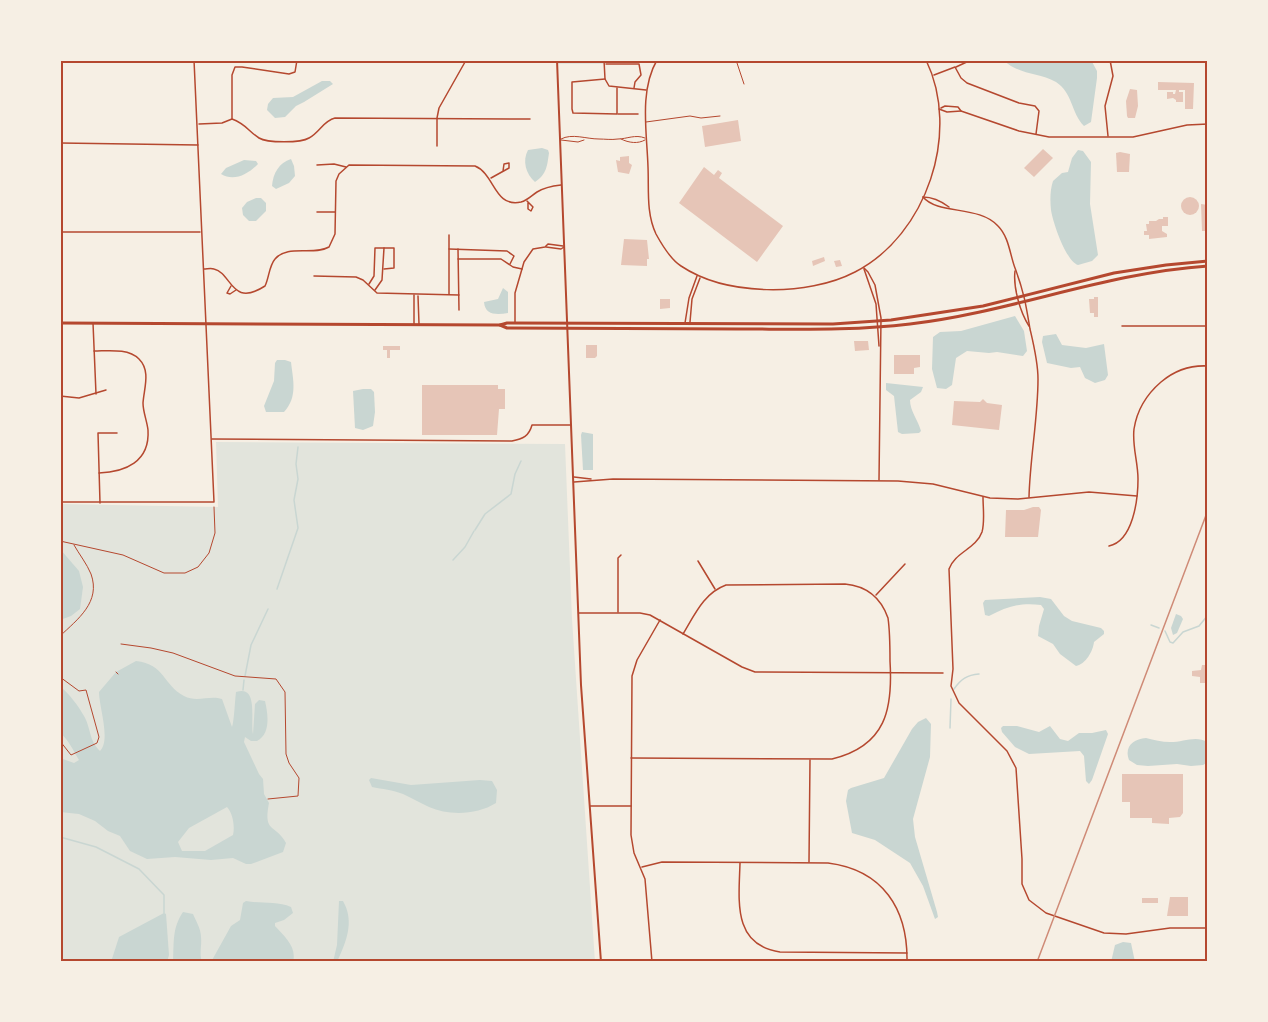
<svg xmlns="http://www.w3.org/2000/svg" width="1268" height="1022" viewBox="0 0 1268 1022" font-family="'Fira Sans',sans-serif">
<rect width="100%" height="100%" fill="#f6efe4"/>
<g fill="#e2e4dc">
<path d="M558,60H606L605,64H558Z"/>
<path d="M216,442L565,444L572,619L595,962H60V504L218,507Z"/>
</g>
<g fill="#c9d6d2" fill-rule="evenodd">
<path d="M1003,60H1091L1097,71V78L1091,122L1084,126C1071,113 1073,93 1056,82C1038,72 1021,76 1003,60Z"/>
<path d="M322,81H330L333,84L304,102L296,106L285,117L275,118L267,110L268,104L273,98L293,97Z"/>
<path d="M542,148L548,150L549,153C547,166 547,174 535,182C526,174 522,161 528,150Z"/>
<path d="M1078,150L1083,151L1091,162L1090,204L1098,255L1092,261L1078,265C1066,261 1053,223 1051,210C1050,201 1050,190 1053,181L1062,173L1068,172L1072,158Z"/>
<path d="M291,159L294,166L295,176L289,183L276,189L272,186C273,173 279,163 291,159Z"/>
<path d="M244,160L256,161L258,164C248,174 234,182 221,174L226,168Z"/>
<path d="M256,198H261L266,203V211L256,221H249L243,215L242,208L247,202Z"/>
<path d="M503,288L508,292V313C496,315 485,315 484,302L498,299Z"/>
<path d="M1015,316L1024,331L1027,351L1023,356L997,352L989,353L967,351L956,358L952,385L946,389L937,388L932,369L933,337L940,332L961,331Z"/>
<path d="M1056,334L1062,345L1086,348L1104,344L1108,375L1105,380L1095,383L1085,378L1080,367L1071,368L1047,363L1042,342L1043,336Z"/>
<path d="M277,360H285L291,362C293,380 298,397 284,412H266L264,406L274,381L275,363Z"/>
<path d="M886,383L923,387L921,392L910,400C910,411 918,420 921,431L919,433L902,434L898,432L894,396L886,390Z"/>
<path d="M363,389H371L374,392L375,412L373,426L363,430L355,428L353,391Z"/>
<path d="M582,432L593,434V470H583L581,435Z"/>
<path d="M60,549L79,571L83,587L80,609L71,616L60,620Z"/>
<path d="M1040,597L1051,599L1064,616L1072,621L1101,628L1104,631V634L1094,642C1093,651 1086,664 1076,666L1060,654L1053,644L1038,636L1039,626L1044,609L1041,605C1020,602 1007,607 989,616L985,615L983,603L985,600Z"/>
<path d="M1176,614L1181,616L1183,619L1177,633L1173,635L1171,628Z"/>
<path d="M136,661C165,664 163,685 184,696C197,703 209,695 222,699L232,727C234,723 235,700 236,692C259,684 250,721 253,734L255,704L259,700L265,701C268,714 271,734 257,741H251L245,737L244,742L259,774L263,779L264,794L269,803C263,834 275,823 286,843L283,852L251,864H246L233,858L211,860L175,857L147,859L130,851L120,836L108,831L95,821L79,814L60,812V758L74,763L79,760C74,752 69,740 60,733V686C69,694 78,705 84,716C91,728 89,741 100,751C111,740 99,707 99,692L116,672ZM227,807C233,813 235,827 233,835L205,851H182L178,842L189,828Z"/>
<path d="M926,718L931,724L930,757L913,819L915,837L937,912L938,917L935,919L923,886L910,863L875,840L852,833L846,801L848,790L851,788L884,778L912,729L918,722Z"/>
<path d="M1003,726H1017L1039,732L1050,726L1060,739L1068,741L1079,733H1092L1106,730L1108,734L1092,780L1089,784L1086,781L1084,756L1080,751L1029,754L1015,747L1002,732L1001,728Z"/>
<path d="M1146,738C1154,740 1162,742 1170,742C1184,742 1195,735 1208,742V762L1203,765L1191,766L1177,764L1148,766L1137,765L1129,760C1124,747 1133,739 1146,738Z"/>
<path d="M371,778L411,785L480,780L492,781L497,790L496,803C477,815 449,816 429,807C420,803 412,798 403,794C393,790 382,789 372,787L369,780Z"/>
<path d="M246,901C261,904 277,901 291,907L293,913L284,920L275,923V926C285,937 297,947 293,962H211L231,926L240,920L243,903Z"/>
<path d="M339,901H343C355,922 346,942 337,962H333L337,945Z"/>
<path d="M183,912L193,914C196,921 201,929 201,937C202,946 199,953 202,962H173C174,943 172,928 183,912Z"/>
<path d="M164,913L166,914L169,955L167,962H111L119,937Z"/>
<path d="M1123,942L1131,943L1135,962H1111L1115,945Z"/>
</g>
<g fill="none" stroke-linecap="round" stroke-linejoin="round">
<g stroke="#c9d6d2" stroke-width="1.5">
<path d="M475,530L485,514L511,494L515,474L521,461"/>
<path d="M453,560L465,547L474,531"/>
<path d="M277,589L298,528L294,500L298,479L296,464L298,447"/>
<path d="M1151,625L1159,628"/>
<path d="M1165,631L1170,642L1173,643L1183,632L1199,626L1208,615"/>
<path d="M245,676L251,645L268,609"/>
<path d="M954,689C961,679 967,675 979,674"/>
<path d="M243,690L244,680"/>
<path d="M950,728L951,699"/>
<path d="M60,837L96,847L139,869L164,895V913"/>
</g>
</g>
<g fill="#e6c5b7">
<path d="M1158,82L1194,83L1193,109H1185V90H1179V92H1183V102H1176V100L1173,98L1167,99V92H1173V94H1175L1176,90H1158Z"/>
<path d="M1130,89L1137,90L1138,106L1135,118H1128L1127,116L1126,101Z"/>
<path d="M738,120L741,141L705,147L702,126Z"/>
<path d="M1043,149L1053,158L1034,177L1024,168Z"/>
<path d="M1120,152L1130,154L1129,172H1117L1116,153Z"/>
<path d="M629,156V163L632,165L629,174L618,172L616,160L620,161V157Z"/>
<path d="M704,167L714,175L718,170L722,173L719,178L783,226L757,262L679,203Z"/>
<circle cx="1190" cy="206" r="9"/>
<path d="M1201,204L1208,205V231H1202Z"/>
<path d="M1163,217H1168V226H1162V231L1167,234V237L1149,239V235H1144V231H1147L1146,224H1149V221H1156L1159,219H1163Z"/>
<path d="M624,239L647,240L649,259H647V266L621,265Z"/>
<path d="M824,257L825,261L813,266L812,261Z"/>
<path d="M840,260L842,266L836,267L834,261Z"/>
<path d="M1094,297H1098V317H1094V313H1090L1089,299H1094Z"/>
<path d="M660,299H670V308L660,309Z"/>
<path d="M854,341H868L869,350L855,351Z"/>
<path d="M586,345H597V356L595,358H586Z"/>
<path d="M383,346H400V350H390V358H387V350H383Z"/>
<path d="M894,355H920V367L914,368V374H894Z"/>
<path d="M422,385H498V389H505V409H499L497,435H422Z"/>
<path d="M983,399L987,403L1002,405L999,430L952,425L954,401L980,402Z"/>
<path d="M1033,507H1039L1041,510L1038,537H1005L1006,510H1024Z"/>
<path d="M1202,665H1208L1207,683H1200V677L1192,676V671L1201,670Z"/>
<path d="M1122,774H1183V813L1180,817L1169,818V824L1152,823V818H1130V802H1122Z"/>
<path d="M1170,897H1188V916H1167Z"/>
<rect x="1142" y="898" width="16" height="5"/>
</g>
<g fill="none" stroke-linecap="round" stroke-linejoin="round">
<g stroke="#b5482f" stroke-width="1">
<path d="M60,541L123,555L164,573H185L198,567L209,553L215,533L214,507"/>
<path d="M60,636C78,619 101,602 91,574C87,564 79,554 74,545"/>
<path d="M121,644L151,648L173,653L235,676L276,679L285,692L286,754L289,763L299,778L298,796L268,799"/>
<path d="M116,672L118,674"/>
<path d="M60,677L79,691L86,690L99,737L97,743L71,755L60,741"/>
</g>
<g stroke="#b5482f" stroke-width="1">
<path d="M736,60L744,84"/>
<path d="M646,122L690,116L701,118L720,116"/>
<path d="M561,139C572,133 586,139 599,139C605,139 611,140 618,139C627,139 635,134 645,138"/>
<path d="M621,139C629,143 638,144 645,140"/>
<path d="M561,140L578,142L584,140"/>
</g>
<g stroke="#b5482f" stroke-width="1.5">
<path d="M604,60L605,79L609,86L646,90"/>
<path d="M657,60C639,91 647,133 648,167C649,189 646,213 656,234C662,245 670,259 681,266C726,296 807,297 855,272C927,235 961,132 926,60"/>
<path d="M354,61H556"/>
<path d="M606,64H639L641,75L635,82L634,88"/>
<path d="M956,67L971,60"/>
<path d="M934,75L955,67L961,78L967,83L1019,103L1035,106L1039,111L1036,134"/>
<path d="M605,79L572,82V109L573,113L617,114V88"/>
<path d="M941,108L945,106L958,107L961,111L1019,131L1049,137H1133L1187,125L1208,124"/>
<path d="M939,109L947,112L961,111"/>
<path d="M618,114H638"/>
<path d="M232,119V75L235,67H242L289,74L295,72L297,60"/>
<path d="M199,124L222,123L232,119C246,124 248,131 259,138C267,143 301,143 309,138C320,132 323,121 335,118L530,119"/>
<path d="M1108,136L1105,106L1113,76L1110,60"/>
<path d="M60,143L198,145"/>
<path d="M437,146V118L439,108L465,62"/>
<path d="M317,165L334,164L346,167"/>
<path d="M491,178L509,168V163L504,164L503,171"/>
<path d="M923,197C938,215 979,205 998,226C1009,237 1010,255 1015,268C1024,292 1026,305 1030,329C1034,346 1038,362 1038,379C1038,418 1030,458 1029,497"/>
<path d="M923,197C933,197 941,201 949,207"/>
<path d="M527,201L533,207L531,211L528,209V203"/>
<path d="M317,212H335"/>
<path d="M60,232H200"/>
<path d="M546,247L561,249L564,247"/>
<path d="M449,249L507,251L514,256L510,264"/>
<path d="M458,249L459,310"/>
<path d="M458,259H501L513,267L522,269"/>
<path d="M864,268L868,272L875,285L881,318L879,480"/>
<path d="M204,269C207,269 211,268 214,269C232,273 231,308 265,286C269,278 269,266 275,259C287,244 314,256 329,247L335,234L336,181L339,174L349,165L475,166C495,174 494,208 521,202C528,200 532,195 537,192C545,187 552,186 561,185"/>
<path d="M864,269L876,304L879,346"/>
<path d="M1015,271C1013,287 1020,312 1029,326"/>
<path d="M314,276L356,277L363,280L377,293L459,295"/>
<path d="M369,284L374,276L375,248H394V268L384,269"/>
<path d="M231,286L227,293L230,294L236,290"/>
<path d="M375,290L382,280L384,248"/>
<path d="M449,294V235"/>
<path d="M414,295V324"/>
<path d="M418,296L419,324"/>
<path d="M515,322V293L524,262L533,249L545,247L548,244L563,246"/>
<path d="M690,322L692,299L700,278"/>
<path d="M93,323L96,394"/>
<path d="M685,323L689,298L697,276"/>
<path d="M1122,326H1208"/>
<path d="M94,351C108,351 128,348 139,359C151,371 144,388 143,403C143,412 147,421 148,430C150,462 125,472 99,473"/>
<path d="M60,396L79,398L106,390"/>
<path d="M212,439L512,441C523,439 529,436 532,425H571"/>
<path d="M574,477L591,479"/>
<path d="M574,482L613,479L898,481L933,484L990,498L1018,499L1089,492L1137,496"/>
<path d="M983,497C983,508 985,522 982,532C976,549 955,552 949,569L953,669L951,686L959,703L1007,751L1016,768L1022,859V884L1029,900L1046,913L1104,933L1126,934L1170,928H1208"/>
<path d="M60,502H214L194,60"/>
<path d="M100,503L98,433H117"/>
<path d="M1109,546C1133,541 1138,500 1138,479C1138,462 1132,446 1134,429C1137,410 1147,394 1161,382C1174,371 1191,365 1208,366"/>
<path d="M698,561L715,589"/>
<path d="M876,595L905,564"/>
<path d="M618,612V558L621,555"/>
<path d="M579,613H640L650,615L742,667L755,672L943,673"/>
<path d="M631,758L832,759C886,746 893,709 890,661C890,647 890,632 888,618C881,598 866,586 845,584L726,585C704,593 695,614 683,634"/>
<path d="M590,806H631"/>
<path d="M809,862L810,760"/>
<path d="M740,863C739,900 732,945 780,952L907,953"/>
<path d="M642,867L662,862L828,863C883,870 908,909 907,962"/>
<path d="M652,962L645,879L634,853L631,835L632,676L637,660L660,620"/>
</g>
<path stroke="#b5482f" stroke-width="2" d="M557,60L581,685L601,962"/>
<g stroke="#b5482f" stroke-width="3">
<path d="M60,323L500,325L507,323L833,324L891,320L983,306L1114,273L1166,265L1208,261"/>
<path d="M500,325L507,328C584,328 661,329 738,329C795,329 853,331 910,324C1012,312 1104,273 1208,266"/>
</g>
<path stroke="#cf8b77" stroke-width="1.5" d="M1037,962L1208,510"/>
</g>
<rect width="1268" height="1022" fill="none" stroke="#f6efe4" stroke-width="123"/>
<rect x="62" y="62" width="1144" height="898" fill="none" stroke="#b5482f" stroke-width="2"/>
</svg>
